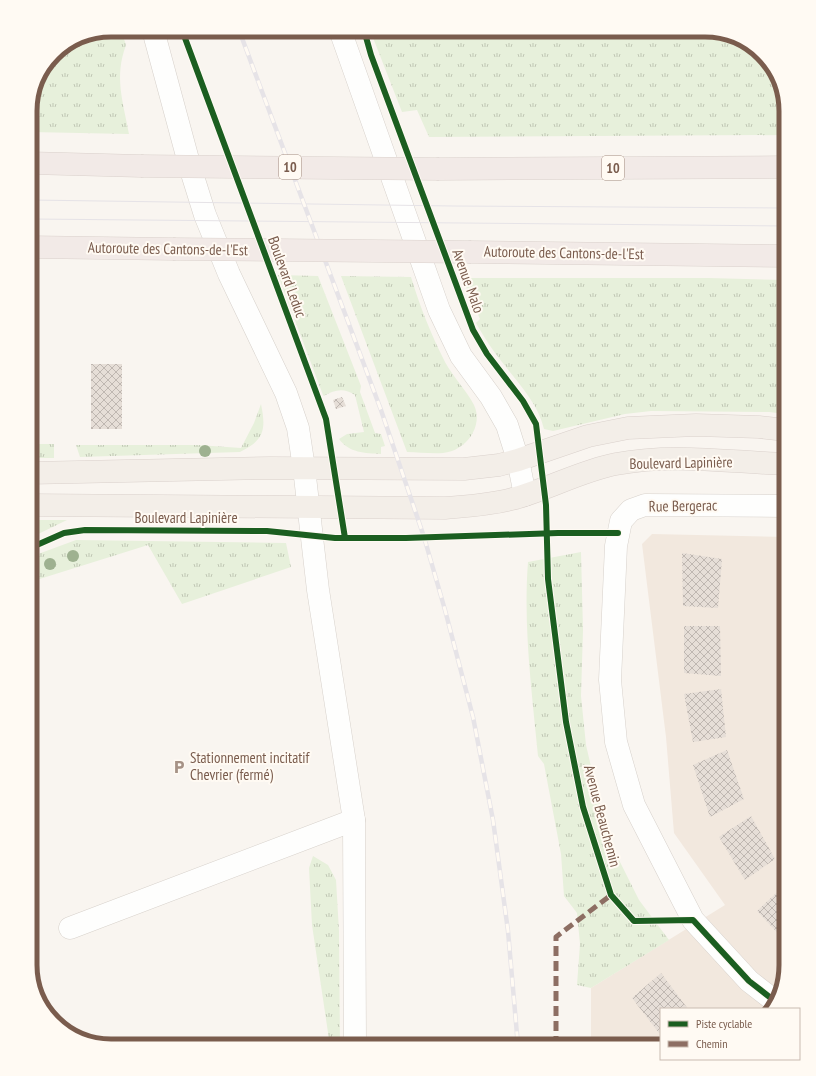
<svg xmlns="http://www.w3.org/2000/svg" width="816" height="1076" viewBox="0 0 816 1076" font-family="'PT Sans Narrow',sans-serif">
<defs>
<pattern id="grass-tufts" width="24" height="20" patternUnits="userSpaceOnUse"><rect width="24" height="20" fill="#e7f0db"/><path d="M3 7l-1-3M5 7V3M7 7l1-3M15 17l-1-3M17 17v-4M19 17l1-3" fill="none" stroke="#c0c6b4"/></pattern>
<pattern id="building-cross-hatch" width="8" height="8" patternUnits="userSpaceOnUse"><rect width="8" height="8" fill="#e6ded7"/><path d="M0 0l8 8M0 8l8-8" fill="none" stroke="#bfb7b1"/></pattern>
</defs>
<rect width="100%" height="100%" fill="#f9f5f0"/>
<path fill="#f2e8de" d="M652,534L786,537V965L775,1005L772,1009H661V1046H591V988L725,905L674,833L666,737L642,544Z"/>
<g fill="url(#grass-tufts)">
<path d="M111,30H121L126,45C114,77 123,101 129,134L30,132V106L38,75L57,50L80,36Z"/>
<path d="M370,30H710L745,41L772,66L786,111V135L429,137L417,110L402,112Z"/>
<path d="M278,275L318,276L361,386L360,392L375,433L381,434L385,446L381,447V454C365,453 349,453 339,439L347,434L364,432L355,395C345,388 335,389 324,396L323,395Z"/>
<path d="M341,276L411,277C420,307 431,334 445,362C453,377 467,391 474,405C484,426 466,451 443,453C431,454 418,452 407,452Z"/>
<path d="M462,278H709L786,280V414L769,412L651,411L625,414L553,431L544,429C538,403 518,383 502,362C492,350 484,337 476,323L480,319Z"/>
<path d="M261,404C266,429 265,440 240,452L80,457L76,445H198L241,448L254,423Z"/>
<rect x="30" y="444" width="24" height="14"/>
<path d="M30,520H67L30,538Z"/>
<path d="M76,540L286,543L291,567L182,604L148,545L30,582V557Z"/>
<path d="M581,552L583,630L581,696L586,745L599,801L618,858L639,900L669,940L591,988L577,985L580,944L577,913L564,896L561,854L544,764L538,756C532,692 523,627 528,562Z"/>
<path d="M313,856L328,865L336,880L339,931L340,1046H330L312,925L309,868Z"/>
</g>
<g fill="url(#building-cross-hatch)">
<rect x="91" y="364" width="31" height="65"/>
<path d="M342,397L346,406L336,409L333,400Z"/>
<path d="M682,553L722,559L718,608L683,606Z"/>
<path d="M684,626H720L721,676L684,673Z"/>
<path d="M721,689L726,737L693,742L684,694Z"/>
<path d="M727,750L744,799L710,817L693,765Z"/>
<path d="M751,816L775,859L745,880L719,837Z"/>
<path d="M784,886L786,888V942L757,911Z"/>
<path d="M661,973L688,1009H661V1032L659,1033L632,998Z"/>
</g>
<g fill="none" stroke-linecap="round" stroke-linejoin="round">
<defs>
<g id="minor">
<path d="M153,30L190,167L205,215L229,274L286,393L298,428L304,468L318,590L354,820L355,1046"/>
<path d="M340,30L439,310L461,356L491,397L507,425L518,460L525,495"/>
<path d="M70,928L354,820"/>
<path d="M776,1002L749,981L693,920L634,805L616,742L610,680L616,546L621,521L631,510L645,505L786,506"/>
</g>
<g id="major">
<path d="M30,473L270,468L464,469L499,465L518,460L588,436L628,428L696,425L759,427L786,430"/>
<path d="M30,505L445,508C468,506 490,505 512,499C547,490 580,471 616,464C671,453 730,462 786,464"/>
</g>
<g id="highway">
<path d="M30,163L141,166"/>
<path d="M439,169L786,167"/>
<path d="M30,247L173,249"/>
<path d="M471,252L786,256"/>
</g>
</defs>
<use href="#minor" stroke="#d7d1cb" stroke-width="23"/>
<use href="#major" stroke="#dad1cc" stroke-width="23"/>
<use href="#highway" stroke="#dad1cc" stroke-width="23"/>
<use href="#minor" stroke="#fefefd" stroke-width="22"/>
<use href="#major" stroke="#f3eee8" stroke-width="22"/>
<use href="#highway" stroke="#f2eae7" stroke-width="22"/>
<g stroke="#e6e3e7" stroke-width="1">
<path d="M30,200L453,206L786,208"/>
<path d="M30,219L786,226"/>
</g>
<defs>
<path id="rail" d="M239,30L381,410L424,537L445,610L473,717L493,820L508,931L518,1046"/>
</defs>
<use href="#rail" stroke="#e6e3e7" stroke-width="4.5"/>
<use href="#rail" stroke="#fffaf3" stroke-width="3" stroke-dasharray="9" stroke-linecap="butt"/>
<defs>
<g id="highway-bridge">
<path d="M141,166L439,169"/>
<path d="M173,249L471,252"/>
</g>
</defs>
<use href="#highway-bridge" stroke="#dad1cc" stroke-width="23" stroke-linecap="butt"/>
<use href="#highway-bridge" stroke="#f2eae7" stroke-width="22"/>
<path stroke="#8d6e63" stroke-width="5" stroke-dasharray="10 5" stroke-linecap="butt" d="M556,1046V937L611,895"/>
<defs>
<g id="cycleway">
<path d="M182,30L326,419L345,538"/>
<path d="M364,30L371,55L473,330L487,354L523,401L536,424L546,505L548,579L566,722L583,807L611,895L634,921L693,920L749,981L776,1002"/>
<path d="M30,548L64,533L85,530L267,531L335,538H406L558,533H618"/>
</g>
</defs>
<use href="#cycleway" stroke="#fffaf3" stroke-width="8"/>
<use href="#cycleway" stroke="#1b5e20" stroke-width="6"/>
</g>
<g fill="#9eb190">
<circle cx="205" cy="451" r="6"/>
<circle cx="73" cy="556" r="6"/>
<circle cx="50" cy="564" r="6"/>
</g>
<defs>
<symbol id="parking-bare" viewBox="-9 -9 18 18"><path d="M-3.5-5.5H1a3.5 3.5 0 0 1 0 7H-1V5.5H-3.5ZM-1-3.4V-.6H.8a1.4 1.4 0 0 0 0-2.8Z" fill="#a69286" stroke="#fffaf3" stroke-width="2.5" paint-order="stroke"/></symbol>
</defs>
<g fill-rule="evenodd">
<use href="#parking-bare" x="169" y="757" width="20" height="20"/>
</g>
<g text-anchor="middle" stroke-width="4" stroke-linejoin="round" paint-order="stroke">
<g fill="#fffaf3" stroke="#a28b7f" stroke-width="1">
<rect x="279" y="155" width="22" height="24" rx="3"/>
<rect x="602" y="156" width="22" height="24" rx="3"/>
</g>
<g font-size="14" font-weight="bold" fill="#7a5c4d">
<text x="290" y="172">10</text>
<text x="613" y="173">10</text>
</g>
<g font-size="15" fill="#7a5c4d" stroke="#fffaf3">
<text transform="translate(168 249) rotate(1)" y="5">Autoroute des Cantons-de-l'Est</text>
<text transform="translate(564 253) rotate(1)" y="5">Autoroute des Cantons-de-l'Est</text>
<text transform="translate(287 277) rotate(70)" y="5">Boulevard Leduc</text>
<text transform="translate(468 281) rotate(70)" y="5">Avenue Malo</text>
<text transform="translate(681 463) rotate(-1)" y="5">Boulevard Lapinière</text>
<text transform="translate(683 506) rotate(-1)" y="5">Rue Bergerac</text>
<text x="186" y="523">Boulevard Lapinière</text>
<text transform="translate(602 816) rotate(75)" y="5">Avenue Beauchemin</text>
</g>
<g font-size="15" fill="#7a5c4d" stroke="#fffaf3" text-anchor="start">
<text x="190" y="763">Stationnement incitatif<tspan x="190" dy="17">Chevrier (fermé)</tspan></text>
</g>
</g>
<path d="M0 0H816V1076H0ZM111 37H705A74 74 0 0 1 779 111V965A74 74 0 0 1 705 1039H111A74 74 0 0 1 37 965V111A74 74 0 0 1 111 37Z" fill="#fffaf3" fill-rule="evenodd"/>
<path fill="none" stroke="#7a5c4d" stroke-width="5" d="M111 37H705A74 74 0 0 1 779 111V965A74 74 0 0 1 705 1039H111A74 74 0 0 1 37 965V111A74 74 0 0 1 111 37Z"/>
<rect x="660" y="1008" width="140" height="52" fill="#fffaf3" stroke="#cabbb1"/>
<rect x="668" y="1021" width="20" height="6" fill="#1b5e20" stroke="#cabbb1"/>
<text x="696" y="1028" font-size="12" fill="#7a5c4d">Piste cyclable</text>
<rect x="668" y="1041" width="20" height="6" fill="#8d6e63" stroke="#cabbb1"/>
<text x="696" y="1048" font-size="12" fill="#7a5c4d">Chemin</text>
</svg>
